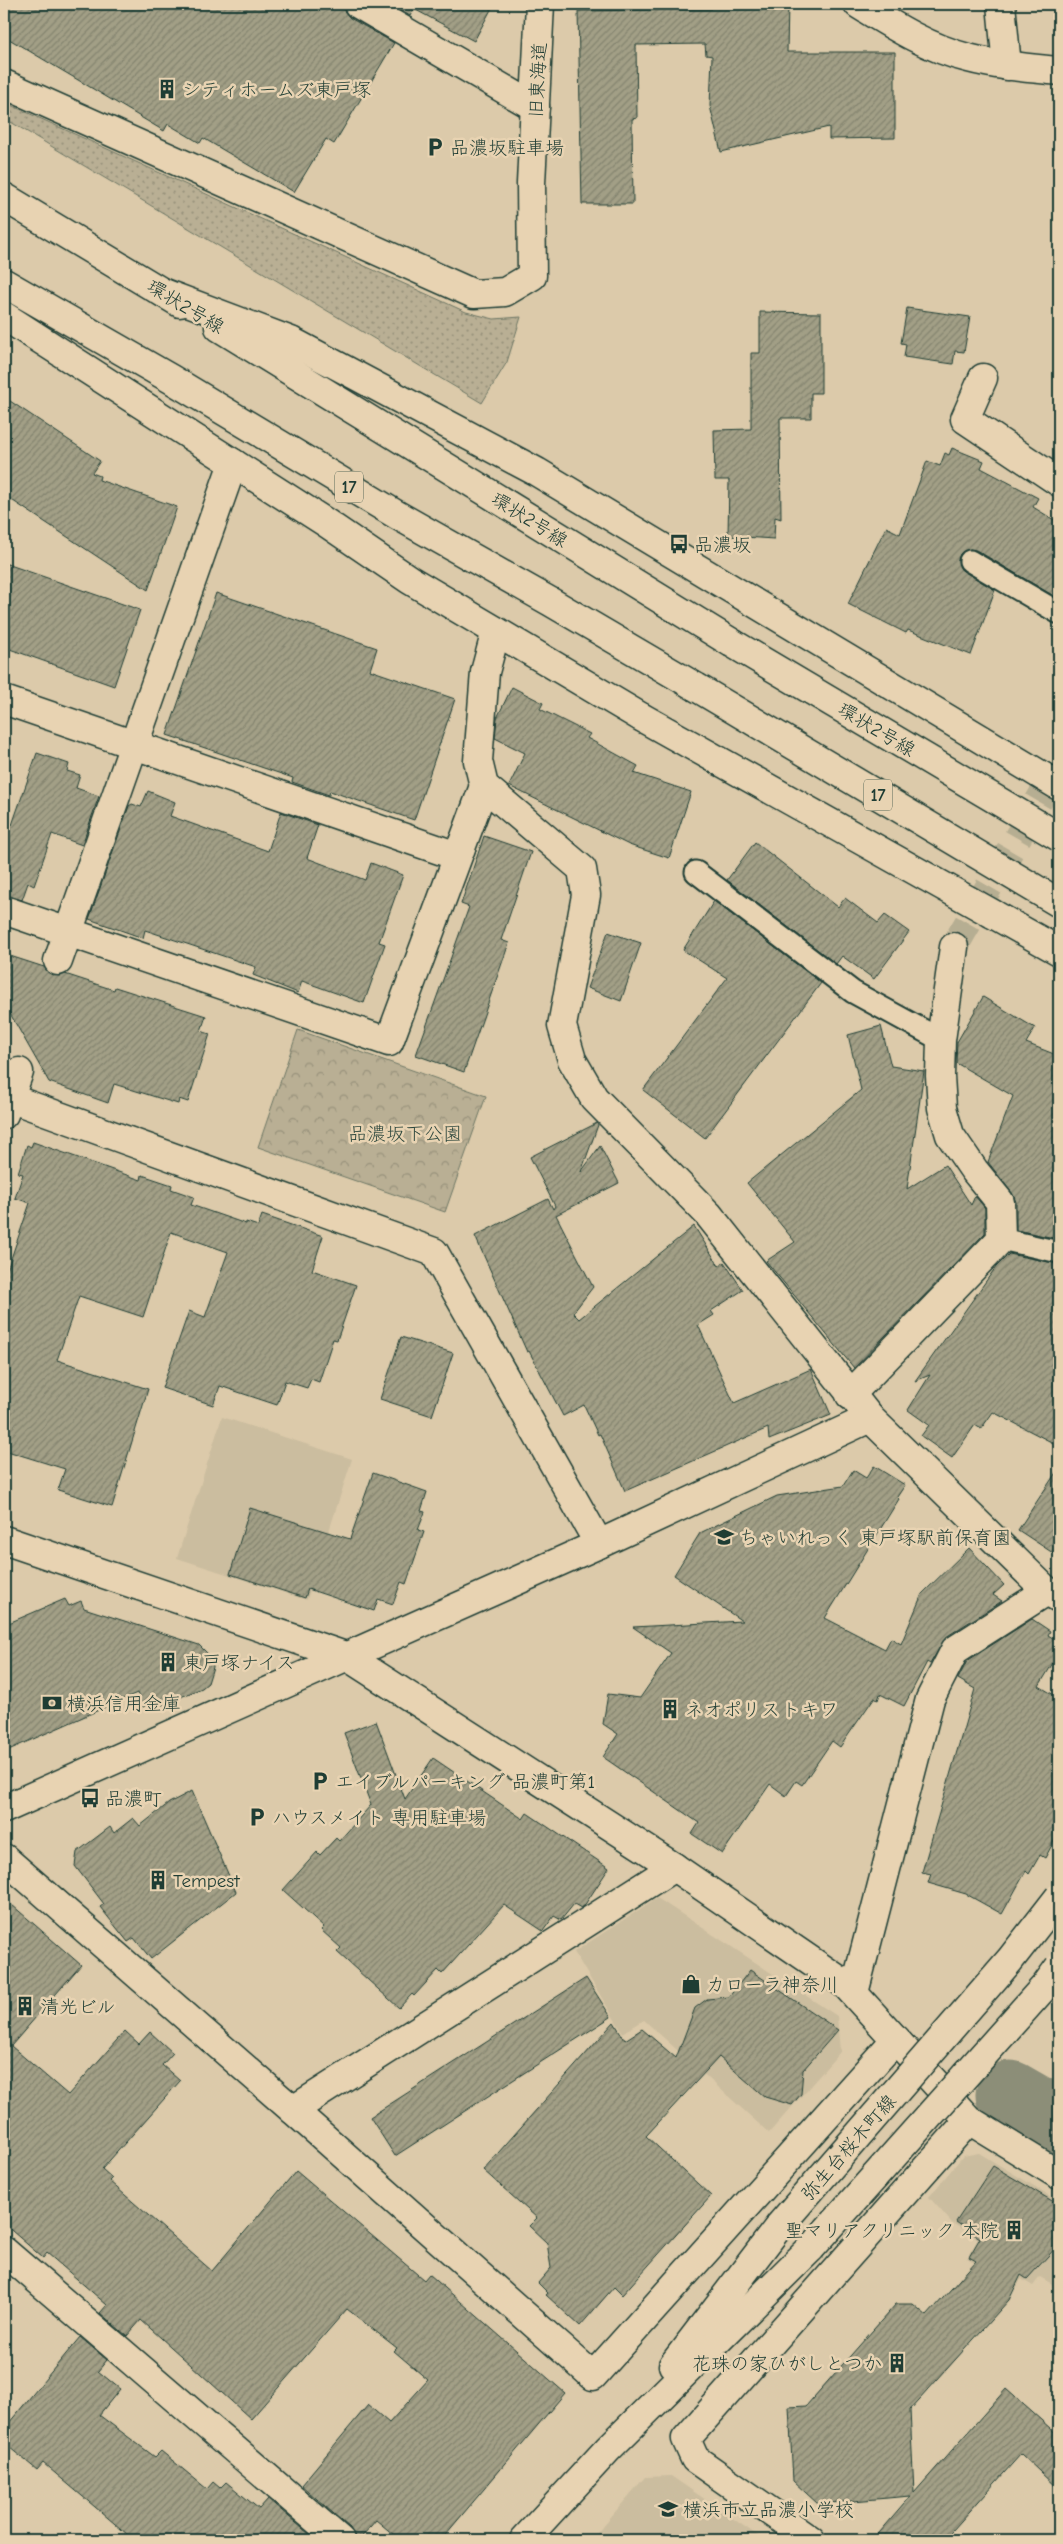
<svg xmlns="http://www.w3.org/2000/svg" width="1063" height="2544" viewBox="0 0 1063 2544" font-family="'Comic Neue','Klee One',sans-serif">
<defs>
<pattern id="grass-dots" width="8" height="8" patternUnits="userSpaceOnUse" patternTransform="scale(1.25)"><rect width="8" height="8" fill="#b9af94"/><path d="M2 2h.1M6 6h.1" fill="none" stroke="#96907a" stroke-width="1.8" stroke-linecap="round"/></pattern>
<pattern id="forest-crowns" width="20" height="18" patternUnits="userSpaceOnUse" patternTransform="scale(1.25)"><rect width="20" height="18" fill="#b9af94"/><path d="M2 6a3 3 0 1 1 6 0M12 15a3 3 0 1 1 6 0" fill="none" stroke="#96907a"/></pattern>
<pattern id="building-hatch" width="6" height="6" patternUnits="userSpaceOnUse" patternTransform="scale(1.25)"><rect width="6" height="6" fill="#a29f86"/><path d="M-1 1l2-2M0 6l6-6M5 7l2-2" fill="none" stroke="#83836e"/></pattern>
</defs>
<rect width="100%" height="100%" fill="#dccaaa"/>
<filter id="ink" filterUnits="userSpaceOnUse"><feTurbulence type="fractalNoise" baseFrequency=".02" numOctaves="2"/><feDisplacementMap in="SourceGraphic" scale="10" xChannelSelector="R" yChannelSelector="G"/><feConvolveMatrix kernelMatrix="1 2 1 2 8 2 1 2 1" color-interpolation-filters="sRGB"/></filter>
<g filter="url(#ink)">
<g fill="#cbbd9f">
<path d="M222,1417L352,1459L307,1600L177,1558Z"/>
<path d="M657,1898L837,2016L840,2052L769,2133L644,2020L623,2033L574,1952Z"/>
<path d="M979,2153L1059,2201V2288L1040,2277L1033,2286L1021,2279L1017,2288L967,2258L978,2239L952,2223L929,2197L963,2156Z"/>
<path d="M671,2476L764,2540H591L645,2477Z"/>
</g>
<path fill="url(#grass-dots)" stroke="#6c7664" d="M4,102L466,312L494,319L521,317L507,362L482,403L4,118Z"/>
<path fill="url(#forest-crowns)" stroke="#6c7664" d="M298,1030L486,1096L445,1212L258,1147Z"/>
<g fill="none" stroke-linecap="round" stroke-linejoin="round">
<path stroke="#8c8e78" stroke-width="69" d="M1010,2095L1059,2123"/>
</g>
<g fill="url(#building-hatch)" stroke="#1f3d34">
<path d="M4,4H342L344,11L350,18L394,43L334,144L326,139L294,192L203,138L200,143L168,124L164,131L4,36Z"/>
<path d="M389,4H494L474,41L414,9L410,16Z"/>
<path d="M712,4H788L787,52H895V138L829,139V127L721,152L710,106L712,56L706,55L705,44L636,45L637,118L632,119L633,204H582L578,11L712,9Z"/>
<path d="M907,308L970,317L964,352L955,351L953,364L904,357L906,344L901,343Z"/>
<path d="M760,312L821,313V393H811V418H780L781,519L775,517L774,539L728,536L729,480H715L714,430L751,429V353H760Z"/>
<path d="M4,397L100,461L92,473L100,476L99,480L177,507L148,590L4,495Z"/>
<path d="M952,448L984,461L981,468L1038,498L1033,507L1059,523V599L976,550L970,549L960,554L958,561L963,571L995,590L971,655L908,630L906,633L848,604L886,527L900,534L927,461L940,466L945,453L949,455Z"/>
<path d="M4,563L140,610L114,686L4,647Z"/>
<path d="M216,593L377,648L370,670L455,699L414,820L330,791L329,795L292,782L293,778L167,735Z"/>
<path d="M512,687L543,703L540,709L590,734L587,738L638,766L634,773L691,792L669,858L629,845L509,786L525,753L495,738L497,718Z"/>
<path d="M37,753L69,764L67,771L80,775L76,788L99,796L82,845L52,834L34,886L28,883L22,900L4,895V822L12,825Z"/>
<path d="M148,791L175,802L170,816L268,851L281,812L318,825L307,858L365,880L371,863L403,875L379,942L385,944L364,1003L302,981L298,993L253,975L256,967L145,930L143,938L89,919L129,806L132,804L141,807Z"/>
<path d="M484,836L531,852L501,940L509,943L464,1072L416,1055L469,907L461,904Z"/>
<path d="M755,842L838,907L845,898L878,923L885,915L909,932L874,979L842,956L836,964L727,880Z"/>
<path d="M714,901L821,983L705,1138L643,1090L727,978L683,950Z"/>
<path d="M608,932L641,943L621,1001L587,988Z"/>
<path d="M4,954L44,967L53,976L65,974L114,990L115,987L206,1016L201,1031L210,1034L188,1102L179,1099L178,1104L114,1084L108,1103L49,1082L4,1003Z"/>
<path d="M983,997L1035,1028L1026,1043L1059,1056V1239L1016,1230V1202L1012,1193L988,1162L1013,1096L956,1063L957,1042Z"/>
<path d="M881,1026L891,1066L924,1071L907,1189L945,1165L971,1205L975,1196L985,1208V1233L854,1368L766,1261L795,1242L747,1183L861,1090L848,1035Z"/>
<path d="M597,1123L598,1125L581,1172L600,1146L619,1183L556,1215L593,1287L573,1313L579,1319L694,1226L719,1266L724,1262L743,1290L711,1311L714,1315L698,1325L734,1403L811,1369L831,1415L769,1440L768,1428L625,1491L600,1434L598,1435L584,1405L563,1416L529,1351L527,1352L475,1236L548,1199L553,1209L555,1206L530,1157Z"/>
<path d="M33,1142L141,1180L142,1175L172,1185L171,1189L194,1197L191,1205L246,1224V1222L258,1226L262,1215L323,1236L312,1270L356,1285L337,1340L333,1339L319,1382L311,1379L307,1388L285,1381L277,1405L220,1386L213,1405L162,1388L189,1311L205,1317L228,1252L171,1232L143,1317L79,1296L57,1360L148,1389L112,1507L58,1490L65,1469L4,1450V1279L30,1203L15,1198L23,1174L18,1173L27,1145L31,1147Z"/>
<path d="M1009,1254L1059,1264V1446L993,1412L981,1429L975,1425L952,1458L921,1436L929,1425L908,1410L930,1375L915,1381L996,1267Z"/>
<path d="M401,1337L453,1353L432,1416L380,1399Z"/>
<path d="M874,1466L905,1485L897,1497L899,1499L825,1618L885,1649L891,1638L901,1644L922,1594L969,1548L1004,1585L993,1595L1002,1601L946,1637L930,1664L927,1662L904,1706L880,1694L878,1700L874,1698L840,1747L832,1741L802,1785L796,1781L786,1796L770,1784L722,1854L692,1834L699,1823L603,1757L618,1734L603,1724L608,1694L640,1698L671,1653L633,1627L742,1621L674,1575L700,1533L777,1496L843,1486L853,1470L866,1478Z"/>
<path d="M1059,1468V1557L1018,1530Z"/>
<path d="M373,1473L427,1492L421,1511L425,1512L418,1530L424,1532L406,1584L401,1582L393,1604L378,1599L374,1611L308,1589L305,1598L230,1574L250,1508L350,1539Z"/>
<path d="M65,1599L69,1606L81,1601L84,1608L199,1645L212,1658L213,1667L208,1683L202,1688L150,1710L148,1705L143,1707L137,1693L4,1752V1625Z"/>
<path d="M1032,1619L1050,1631L1048,1635L1059,1642V1653L1039,1686L1059,1698V1832L1045,1858L1040,1855L1029,1874L1026,1871L1002,1914L966,1894L928,1883L931,1874L922,1872L975,1689L958,1679L967,1661Z"/>
<path d="M376,1721L405,1799L433,1758L523,1819L527,1813L609,1868L584,1906L581,1908L574,1904L561,1920L554,1916L543,1931L504,1905L442,1974L438,1970L414,1996L412,1994L399,2008L337,1952L341,1948L321,1930L324,1927L283,1890L317,1852L320,1855L336,1838L339,1841L371,1805L344,1733Z"/>
<path d="M192,1791L236,1892L151,1959L134,1938L128,1942L100,1907L104,1904L75,1866L77,1852L110,1827L114,1833L133,1818L140,1826L169,1803Z"/>
<path d="M4,1898L81,1965L11,2046L68,2095L125,2031L139,2044L150,2032L173,2053L162,2065L180,2081L102,2169L112,2178L109,2181L212,2271L296,2171L424,2280L429,2274L565,2393L441,2540H400L376,2520L359,2540H355L350,2528L301,2485L368,2405L389,2423L428,2380L394,2351L397,2348L347,2309L251,2419L141,2320L127,2336L100,2313L107,2305L47,2253L43,2258L4,2224Z"/>
<path d="M750,1970L838,2030L803,2070L801,2094L792,2105L765,2097L719,2057L646,2136L711,2196L622,2295L614,2287L580,2326L546,2295L548,2293L538,2283L551,2268L547,2243L529,2226L537,2218L483,2170L614,2022L625,2040L642,2029L676,2058L695,2008L707,1999L729,1997Z"/>
<path d="M586,1978L611,2017L395,2156L370,2117Z"/>
<path d="M993,2166L1059,2205V2244L1027,2279L1021,2275L1009,2300L910,2410L914,2493L1006,2389L1059,2436V2490L1021,2454L944,2540H873L911,2496L818,2504L793,2481L789,2407L806,2406L896,2304H913L927,2316L976,2261L969,2257L980,2238L956,2222Z"/>
<path d="M80,2337L107,2360L98,2371L120,2389L99,2415L155,2457L161,2451L207,2489L213,2482L220,2488L226,2482L259,2509L268,2499L316,2540H134L43,2463L37,2470L4,2443V2429Z"/>
</g>
<g fill="none" stroke-linecap="round" stroke-linejoin="round">
<path stroke="#b6ae92" stroke-width="28" stroke-dasharray="28 14" stroke-linecap="butt" d="M954,947L1059,766"/>
<defs>
<g id="lane">
<path d="M970,561L1059,613"/>
<path d="M696,872L853,992L941,1040"/>
<path d="M1001,1239L1059,1252"/>
</g>
<g id="street">
<path d="M358,4L535,107"/>
<path d="M858,4C892,25 928,48 968,58C998,66 1029,68 1059,71"/>
<path d="M1001,4L1007,66"/>
<path d="M4,84L474,294L505,292L532,276L531,183L540,4"/>
<path d="M983,378L965,419L1059,482"/>
<path d="M496,631L485,672L478,761L484,786L582,869L586,895L562,1026L572,1060L594,1098L708,1214L870,1418L1047,1591L1059,1598"/>
<path d="M4,700L457,856"/>
<path d="M4,910L389,1042L484,786"/>
<path d="M58,961L233,463"/>
<path d="M4,1096L434,1252L599,1544"/>
<path d="M4,1114L19,1072"/>
<path d="M850,1395L1001,1239L1000,1202L974,1170L950,1135L942,1108L940,1076L941,1040L954,947"/>
<path d="M348,1657L674,1867L845,1984L969,2120L1059,2175"/>
<path d="M4,1858L293,2110L593,2376L896,2039"/>
<path d="M854,1993L930,1699L955,1650L1047,1591"/>
<path d="M293,2110L674,1867"/>
<path d="M4,2251L340,2540"/>
<path d="M811,2540L695,2459L686,2439L969,2120"/>
</g>
<g id="secondary">
<path d="M4,1540L348,1657"/>
<path d="M4,1809L599,1544L870,1418"/>
<path d="M673,2365L780,2225"/>
<path d="M524,2540L608,2449L811,2248"/>
</g>
<g id="primary">
<path d="M4,197L180,303"/>
<path d="M4,283L171,379L397,515L551,602L696,687"/>
<path d="M164,293L291,341L537,472L1059,786"/>
<path d="M4,316L325,522L410,580L641,717"/>
<path d="M219,327L732,643"/>
<path d="M993,914L1059,951"/>
</g>
</defs>
<use href="#lane" stroke="#1f3d34" stroke-width="25"/>
<use href="#street" stroke="#1f3d34" stroke-width="31"/>
<use href="#secondary" stroke="#1f3d34" stroke-width="31"/>
<use href="#primary" stroke="#1f3d34" stroke-width="31"/>
<use href="#lane" stroke="#e8d3b2" stroke-width="21"/>
<use href="#street" stroke="#e8d3b2" stroke-width="28"/>
<use href="#secondary" stroke="#e8d3b2" stroke-width="28"/>
<use href="#primary" stroke="#e8d3b2" stroke-width="28"/>
<defs>
<g id="secondary-bridge">
<path d="M780,2225L1010,1960L1059,1897"/>
<path d="M811,2248L1046,1985L1059,1967"/>
</g>
<g id="primary-bridge">
<path d="M732,643L1059,837"/>
<path d="M696,687L1059,903"/>
<path d="M641,717L993,914"/>
</g>
</defs>
<use href="#secondary-bridge" stroke="#1f3d34" stroke-width="31" stroke-linecap="butt"/>
<use href="#primary-bridge" stroke="#1f3d34" stroke-width="31" stroke-linecap="butt"/>
<use href="#secondary-bridge" stroke="#e8d3b2" stroke-width="28"/>
<use href="#primary-bridge" stroke="#e8d3b2" stroke-width="28"/>
</g>
</g>
<defs>
<symbol id="building-bare" viewBox="-9 -9 18 18"><path d="M-4-6H4V6H1V3H-1V6H-4ZM-2.5-4.3h1.7v1.8h-1.7ZM.8-4.3h1.7v1.8H.8ZM-2.5-1h1.7V.8h-1.7ZM.8-1h1.7V.8H.8Z" fill="#1f3d34" stroke="#e8d3b2" stroke-width="2.5" paint-order="stroke"/></symbol>
<symbol id="parking-bare" viewBox="-9 -9 18 18"><path d="M-3.5-5.5H1a3.5 3.5 0 0 1 0 7H-1V5.5H-3.5ZM-1-3.4V-.6H.8a1.4 1.4 0 0 0 0-2.8Z" fill="#1f3d34" stroke="#e8d3b2" stroke-width="2.5" paint-order="stroke"/></symbol>
<symbol id="bus-bare" viewBox="-9 -9 18 18"><path d="M-5-6H5V4H4V6H2V4H-2V6H-4V4H-5ZM-3.5-4V0h7V-4ZM-3.5 1.2v1.5H-2V1.2ZM2 1.2v1.5H3.5V1.2Z" fill="#1f3d34" stroke="#e8d3b2" stroke-width="2.5" paint-order="stroke"/></symbol>
<symbol id="school-bare" viewBox="-9 -9 18 18"><path d="M0-5L7-2L0 1L-7-2ZM-4 1L0 2.5L4 1V4Q0 6-4 4Z" fill="#1f3d34" stroke="#e8d3b2" stroke-width="2.5" paint-order="stroke"/></symbol>
<symbol id="bank-bare" viewBox="-9 -9 18 18"><path d="M-6-4H6V4H-6ZM0-2.3a2.3 2.3 0 1 0 0 4.6a2.3 2.3 0 1 0 0-4.6Z" fill="#1f3d34" stroke="#e8d3b2" stroke-width="2.5" paint-order="stroke"/></symbol>
<symbol id="shop-bare" viewBox="-9 -9 18 18"><path d="M-5-2.5h2.3a2.7 3.5 0 0 1 5.4 0H5L5.5 6h-11ZM-1.5-2.5h3a1.5 2.3 0 0 0-3 0Z" fill="#1f3d34" stroke="#e8d3b2" stroke-width="2.5" paint-order="stroke"/></symbol>
</defs>
<g fill-rule="evenodd">
<use href="#building-bare" x="153" y="75" width="28" height="28"/>
<use href="#parking-bare" x="421" y="133" width="28" height="28"/>
<use href="#bus-bare" x="665" y="530" width="28" height="28"/>
<use href="#school-bare" x="710" y="1523" width="28" height="28"/>
<use href="#building-bare" x="154" y="1648" width="28" height="28"/>
<use href="#bank-bare" x="38" y="1689" width="28" height="28"/>
<use href="#building-bare" x="656" y="1695" width="28" height="28"/>
<use href="#parking-bare" x="306" y="1767" width="28" height="28"/>
<use href="#bus-bare" x="76" y="1784" width="28" height="28"/>
<use href="#parking-bare" x="243" y="1803" width="28" height="28"/>
<use href="#building-bare" x="144" y="1866" width="28" height="28"/>
<use href="#shop-bare" x="677" y="1970" width="28" height="28"/>
<use href="#building-bare" x="11" y="1992" width="28" height="28"/>
<use href="#building-bare" x="1000" y="2216" width="28" height="28"/>
<use href="#building-bare" x="883" y="2349" width="28" height="28"/>
<use href="#school-bare" x="654" y="2495" width="28" height="28"/>
</g>
<g text-anchor="middle" stroke-width="5" stroke-linejoin="round" paint-order="stroke">
<g fill="#e8d3b2" stroke="#5b6a5a" stroke-width="1">
<rect x="335" y="471.5" width="28" height="31" rx="4"/>
<rect x="864" y="779.5" width="28" height="31" rx="4"/>
</g>
<g font-size="18" font-weight="bold" fill="#1f3d34">
<text x="349" y="493">17</text>
<text x="878" y="801">17</text>
</g>
<g font-size="19" fill="#1f3d34" stroke="#e8d3b2">
<text transform="translate(537 80) rotate(-87)" y="7">旧東海道</text>
<text transform="translate(186 306) rotate(31)" y="7">環状2号線</text>
<text transform="translate(530 519) rotate(32)" y="7">環状2号線</text>
<text transform="translate(877 729) rotate(31)" y="7">環状2号線</text>
<text transform="translate(848 2147) rotate(-49)" y="7">弥生台桜木町線</text>
</g>
<g font-size="19" fill="#1f3d34" stroke="#e8d3b2" text-anchor="start">
<text x="182" y="96">シティホームズ東戸塚</text>
<text x="450" y="154">品濃坂駐車場</text>
<text x="694" y="551">品濃坂</text>
<text x="739" y="1544">ちゃいれっく 東戸塚駅前保育園</text>
<text x="183" y="1669">東戸塚ナイス</text>
<text x="67" y="1710">横浜信用金庫</text>
<text x="685" y="1716">ネオポリストキワ</text>
<text x="335" y="1788">エイブルパーキング 品濃町第1</text>
<text x="105" y="1805">品濃町</text>
<text x="272" y="1824">ハウスメイト 専用駐車場</text>
<text x="173" y="1887">Tempest</text>
<text x="706" y="1991">カローラ神奈川</text>
<text x="40" y="2013">清光ビル</text>
<text x="999" y="2237" text-anchor="end">聖マリアクリニック 本院</text>
<text x="882" y="2370" text-anchor="end">花珠の家ひがしとつか</text>
<text x="683" y="2516">横浜市立品濃小学校</text>
</g>
<g font-size="19" fill="#2e483e" stroke="#e8d3b2">
<text x="405" y="1140">品濃坂下公園</text>
</g>
</g>
<rect width="1063" height="2544" fill="none" stroke="#e8d3b2" stroke-width="20"/>
<rect x="10" y="10" width="1043" height="2524" fill="none" stroke="#1f3d34" stroke-width="2" filter="url(#ink)"/>
</svg>
